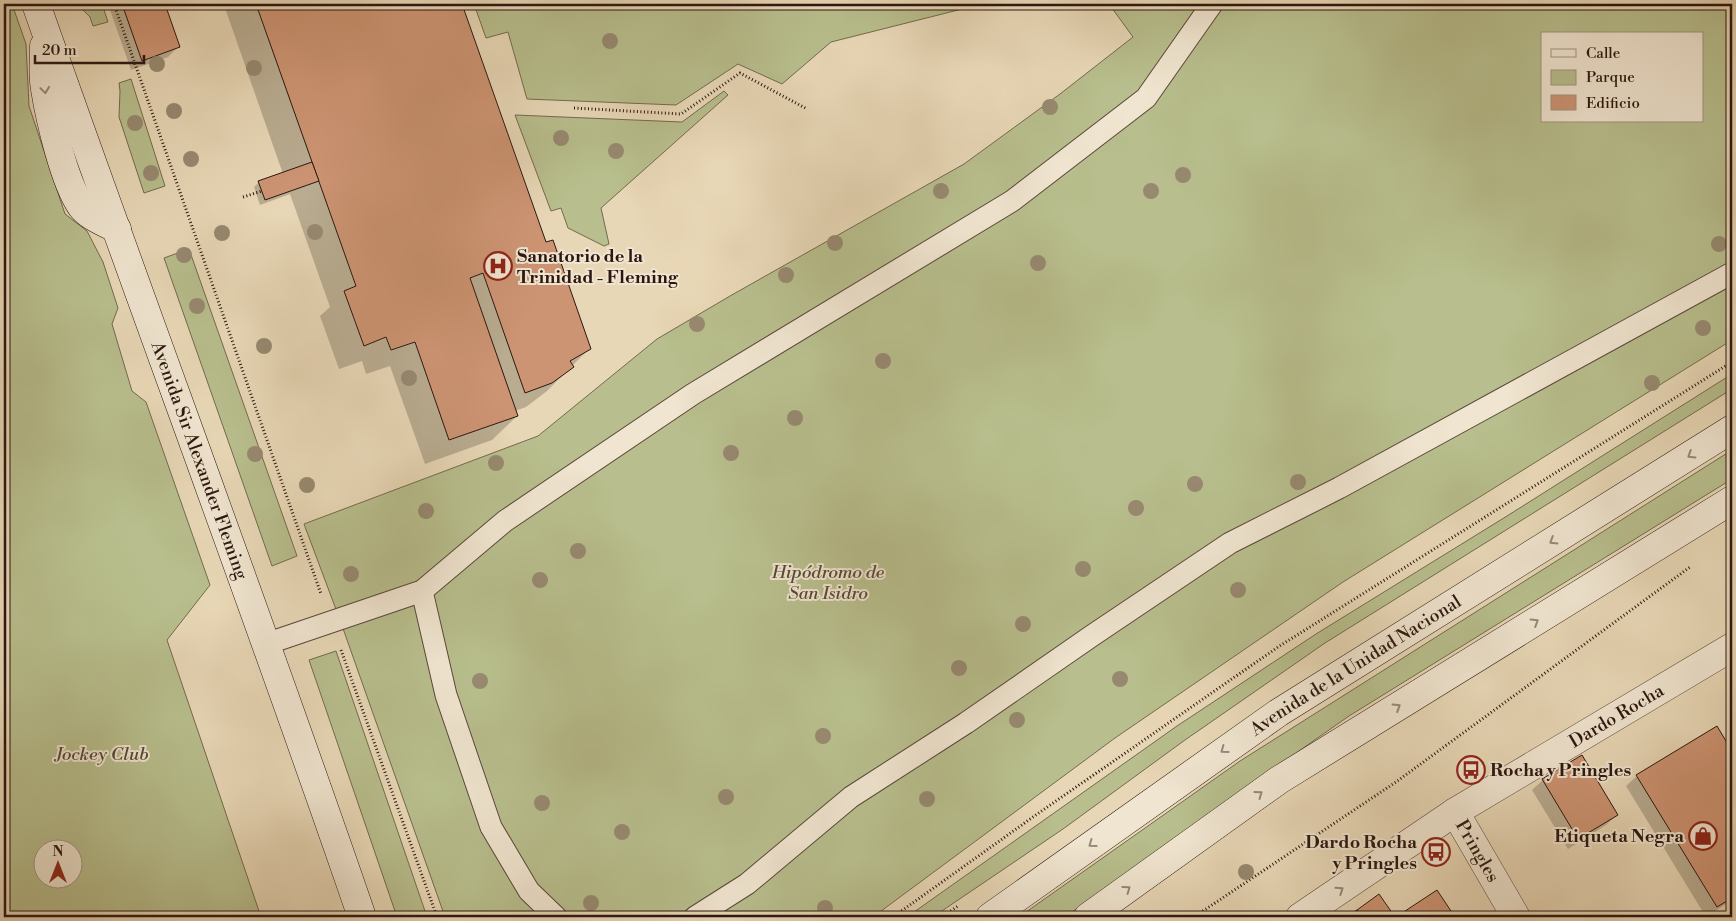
<svg xmlns="http://www.w3.org/2000/svg" width="1736" height="921" viewBox="0 0 1736 921" font-family="'Libre Bodoni',serif">
<rect width="100%" height="100%" fill="#e8d7b6"/>
<filter id="stains"><feTurbulence type="fractalNoise" baseFrequency=".004" numOctaves="4"/><feColorMatrix values="0 0 0 0 .2 0 0 0 0 .09 0 0 0 0 .02 0 0 0 .5 -.17"/></filter>
<radialGradient id="worn" r=".72"><stop offset=".6" stop-color="#630" stop-opacity="0"/><stop offset="1" stop-color="#630" stop-opacity=".3"/></radialGradient>
<g fill="#b8be8d" stroke="#726a4e" fill-rule="evenodd">
<path d="M4,4H12L26,44L29,106L65,214L87,231L103,262L118,308L112,324L132,391L146,402L210,585L167,640L261,917H4ZM42,848H72V878H42Z"/>
<path d="M77,4H102L108,22L93,26L90,17Z"/>
<path d="M474,4H982L831,42L782,84L738,64L676,105L527,99L508,32L486,38Z"/>
<path d="M1109,4H1732V340L1343,582L1115,738L873,917H445L340,620L304,524L538,436L657,339L730,296L964,164L1060,94L1133,37ZM1542,34H1702V121H1542Z"/>
<path d="M131,79L165,186L144,193L119,117L120,91L119,83Z"/>
<path d="M724,91L728,95L601,208L609,244L604,246L568,228L561,208L551,211L515,115L682,122Z"/>
<path d="M189,249L297,556L272,566L164,258Z"/>
<path d="M1732,374V389L1325,643L1185,740L1063,829L933,917H907L1177,726L1316,634L1507,516Z"/>
<path d="M1732,450V479L1349,716L1289,758L1065,917H1019L1240,761Z"/>
<path d="M336,651L427,917H397L309,660Z"/>
</g>
<g fill="#0003">
<path d="M108,4H164L178,47L168,57L131,70Z"/>
<path d="M225,4H348L350,10L361,6L360,4H461L545,244L590,348L547,391L526,407L515,411L517,416L492,440L425,464L390,366L366,374L362,361L339,369L320,316L330,307L290,194L260,205L254,187L259,182L283,174L224,5Z"/>
<path d="M1716,727L1732,754V900L1706,917L1626,786L1637,776Z"/>
<path d="M1543,780L1617,815L1606,825L1568,849L1532,790Z"/>
<path d="M1436,892L1453,917H1399Z"/>
</g>
<g fill="#cd9473" stroke="#2b1710">
<path d="M122,4H165L180,47L142,61Z"/>
<path d="M256,4H350L351,8L364,4H462L546,242L553,240L591,349L570,361L574,367L552,383L525,393L483,273L470,278L518,416L449,440L415,342L391,350L386,337L364,346L344,291L356,286Z"/>
<path d="M312,162L319,181L265,200L258,181Z"/>
<path d="M1717,726L1732,751V898L1717,907L1636,775Z"/>
<path d="M1582,755L1618,815L1578,839L1542,779Z"/>
<path d="M1437,890L1455,917H1396Z"/>
<path d="M1379,894L1395,917H1362L1357,910Z"/>
<path d="M1357,910L1362,917H1345Z"/>
</g>
<g fill="none" stroke-linecap="round" stroke-linejoin="round">
<defs>
<g id="service">
<path d="M422,591L446,695L491,827L529,891L556,917"/>
<path d="M266,644L422,591L505,521L693,394L1012,201L1146,98L1212,4"/>
<path d="M695,917L747,884L851,797L966,723L1093,635L1230,543L1339,488L1732,273"/>
</g>
<g id="minor">
<path id="s1" d="M1455,812L1516,917"/>
<path id="s2" d="M1300,917L1455,812L1732,647"/>
</g>
<g id="secondary">
<path id="s3" d="M36,4C143,309 257,611 362,917"/>
<path d="M44,46C44,60 42,75 45,89C50,120 64,181 81,206C89,217 106,223 117,229"/>
<path id="s4" d="M990,917L1278,713L1732,429"/>
<path d="M1088,917L1279,780L1732,500"/>
</g>
</defs>
<use href="#service" stroke="#5a473a" stroke-width="23"/>
<use href="#minor" stroke="#5a473a" stroke-width="29"/>
<use href="#secondary" stroke="#2b1710" stroke-width="29"/>
<g stroke="#2b1710" stroke-width="3" stroke-dasharray="1 2.5" stroke-linecap="butt">
<path d="M114,4L321,594"/>
<path d="M574,108L681,114L740,73L807,109"/>
<path d="M243,197L262,191"/>
<path d="M341,650L437,917"/>
<path d="M893,917L1033,817L1278,647L1732,362"/>
<path d="M942,917L958,906"/>
<path d="M1194,917L1396,782L1690,567"/>
</g>
<use href="#service" stroke="#f0e5d0" stroke-width="21"/>
<use href="#minor" stroke="#f0e5d0" stroke-width="28"/>
<use href="#secondary" stroke="#f0e5d0" stroke-width="28"/>
</g>
<g fill="#978970">
<circle cx="610" cy="41" r="8"/>
<circle cx="157" cy="64" r="8"/>
<circle cx="254" cy="68" r="8"/>
<circle cx="1050" cy="107" r="8"/>
<circle cx="174" cy="111" r="8"/>
<circle cx="135" cy="123" r="8"/>
<circle cx="561" cy="138" r="8"/>
<circle cx="616" cy="151" r="8"/>
<circle cx="191" cy="159" r="8"/>
<circle cx="151" cy="173" r="8"/>
<circle cx="1183" cy="175" r="8"/>
<circle cx="941" cy="191" r="8"/>
<circle cx="1151" cy="191" r="8"/>
<circle cx="315" cy="232" r="8"/>
<circle cx="222" cy="233" r="8"/>
<circle cx="835" cy="243" r="8"/>
<circle cx="1719" cy="244" r="8"/>
<circle cx="184" cy="255" r="8"/>
<circle cx="1038" cy="263" r="8"/>
<circle cx="786" cy="275" r="8"/>
<circle cx="197" cy="306" r="8"/>
<circle cx="697" cy="324" r="8"/>
<circle cx="1703" cy="328" r="8"/>
<circle cx="264" cy="346" r="8"/>
<circle cx="883" cy="361" r="8"/>
<circle cx="409" cy="378" r="8"/>
<circle cx="1652" cy="383" r="8"/>
<circle cx="795" cy="418" r="8"/>
<circle cx="731" cy="453" r="8"/>
<circle cx="255" cy="454" r="8"/>
<circle cx="496" cy="463" r="8"/>
<circle cx="1298" cy="482" r="8"/>
<circle cx="1195" cy="484" r="8"/>
<circle cx="307" cy="485" r="8"/>
<circle cx="1136" cy="508" r="8"/>
<circle cx="426" cy="511" r="8"/>
<circle cx="578" cy="551" r="8"/>
<circle cx="1083" cy="569" r="8"/>
<circle cx="351" cy="574" r="8"/>
<circle cx="540" cy="580" r="8"/>
<circle cx="1238" cy="590" r="8"/>
<circle cx="1023" cy="624" r="8"/>
<circle cx="959" cy="668" r="8"/>
<circle cx="1120" cy="679" r="8"/>
<circle cx="480" cy="681" r="8"/>
<circle cx="1017" cy="720" r="8"/>
<circle cx="823" cy="736" r="8"/>
<circle cx="726" cy="797" r="8"/>
<circle cx="927" cy="799" r="8"/>
<circle cx="542" cy="803" r="8"/>
<circle cx="622" cy="832" r="8"/>
<circle cx="1246" cy="872" r="8"/>
<circle cx="591" cy="903" r="8"/>
<circle cx="825" cy="908" r="8"/>
</g>
<defs><path id="oneway-chevron" d="M-2-3.5L2.5 0L-2 3.5" fill="none" stroke-width="1.6" stroke-linecap="round" stroke-linejoin="round" transform="scale(1.25)"/></defs>
<g stroke="#97887a">
<use href="#oneway-chevron" transform="translate(45 90) rotate(82)"/>
<use href="#oneway-chevron" transform="translate(1691 455) rotate(148)"/>
<use href="#oneway-chevron" transform="translate(1553 541) rotate(148)"/>
<use href="#oneway-chevron" transform="translate(1535 622) rotate(-32)"/>
<use href="#oneway-chevron" transform="translate(1397 707) rotate(-32)"/>
<use href="#oneway-chevron" transform="translate(1224 750) rotate(144)"/>
<use href="#oneway-chevron" transform="translate(1259 794) rotate(-36)"/>
<use href="#oneway-chevron" transform="translate(1092 844) rotate(144)"/>
<use href="#oneway-chevron" transform="translate(1127 889) rotate(-36)"/>
<use href="#oneway-chevron" transform="translate(1340 890) rotate(-34)"/>
</g>
<defs>
<symbol id="hospital-ring" viewBox="-11 -11 22 22"><circle r="9.5" fill="#f0e5d0" stroke="#8f2418" stroke-width="1.5"/><path d="M-5-5h3v3.5h4V-5h3V5h-3V1.5h-4V5h-3Z" fill="#8f2418"/></symbol>
<symbol id="bus-ring" viewBox="-11 -11 22 22"><circle r="9.5" fill="#f0e5d0" stroke="#8f2418" stroke-width="1.5"/><path d="M-5-6H5V4H4V6H2V4H-2V6H-4V4H-5ZM-3.5-4V0h7V-4ZM-3.5 1.2v1.5H-2V1.2ZM2 1.2v1.5H3.5V1.2Z" fill="#8f2418"/></symbol>
<symbol id="shop-ring" viewBox="-11 -11 22 22"><circle r="9.5" fill="#f0e5d0" stroke="#8f2418" stroke-width="1.5"/><path d="M-5-2.5h2.3a2.7 3.5 0 0 1 5.4 0H5L5.5 6h-11ZM-1.5-2.5h3a1.5 2.3 0 0 0-3 0Z" fill="#8f2418"/></symbol>
</defs>
<g fill-rule="evenodd">
<use href="#hospital-ring" x="482" y="250" width="32" height="32"/>
<use href="#bus-ring" x="1455" y="754" width="32" height="32"/>
<use href="#shop-ring" x="1687" y="820" width="32" height="32"/>
<use href="#bus-ring" x="1420" y="836" width="32" height="32"/>
</g>
<g text-anchor="middle" stroke-width="4" stroke-linejoin="round" paint-order="stroke">
<g font-size="18" font-weight="bold" fill="#2b1710" stroke="#f0e5d0" text-anchor="start">
<text x="517" y="262">Sanatorio de la<tspan x="517" dy="21">Trinidad - Fleming</tspan></text>
<text x="1490" y="776">Rocha y Pringles</text>
<text x="1684" y="842" text-anchor="end">Etiqueta Negra</text>
<text x="1417" y="848" text-anchor="end">Dardo Rocha<tspan x="1417" dy="21">y Pringles</tspan></text>
</g>
<g font-size="18" fill="#2b1710" stroke="#f0e5d0">
<text dy="6" stroke="none"><textPath href="#s3" startOffset="485">Avenida Sir Alexander Fleming</textPath></text>
<text dy="6" stroke="none"><textPath href="#s4" startOffset="444">Avenida de la Unidad Nacional</textPath></text>
<text dy="6" stroke="none"><textPath href="#s2" startOffset="375">Dardo Rocha</textPath></text>
<text dy="6" stroke="none"><textPath href="#s1" startOffset="45">Pringles</textPath></text>
</g>
<g font-size="18" font-style="italic" fill="#554936" stroke="#f0e5d0">
<text x="828" y="578">Hipódromo de<tspan x="828" dy="21">San Isidro</tspan></text>
<text x="102" y="760">Jockey Club</text>
</g>
</g>
<rect width="1736" height="921" fill="none" stroke="#e8d7b6" stroke-width="20"/>
<rect x="5" y="5" width="1726" height="911" fill="none" stroke="#2b1710" stroke-width="2.5"/>
<rect x="10" y="10" width="1716" height="901" fill="none" stroke="#2b1710"/>
<rect x="1541" y="32" width="162" height="90" fill="#f0e5d0" stroke="#a19383"/>
<rect x="1551" y="49" width="25" height="8" fill="#f0e5d0" stroke="#a19383"/>
<text x="1586" y="58" font-size="15" fill="#2b1710">Calle</text>
<rect x="1551" y="70" width="25" height="15" fill="#b8be8d" stroke="#a19383"/>
<text x="1586" y="82" font-size="15" fill="#2b1710">Parque</text>
<rect x="1551" y="95" width="25" height="15" fill="#cd9473" stroke="#a19383"/>
<text x="1586" y="108" font-size="15" fill="#2b1710">Edificio</text>
<g transform="translate(58 864)"><circle r="24" fill="#f0e5d0" stroke="#a19383"/>
<path d="M0-4L9 19L0 12L-9 19Z" fill="#8f2418"/>
<text y="-8" font-size="14" font-weight="bold" text-anchor="middle" fill="#2b1710">N</text>
</g>
<path d="M35 55v8h109v-8" fill="none" stroke="#2b1710" stroke-width="2.5"/>
<text x="42" y="55" font-size="15" fill="#2b1710" stroke="#f0e5d0" stroke-width="4" paint-order="stroke">20 m</text>
<rect width="100%" height="100%" filter="url(#stains)"/>
<rect width="100%" height="100%" fill="url(#worn)"/>
</svg>
